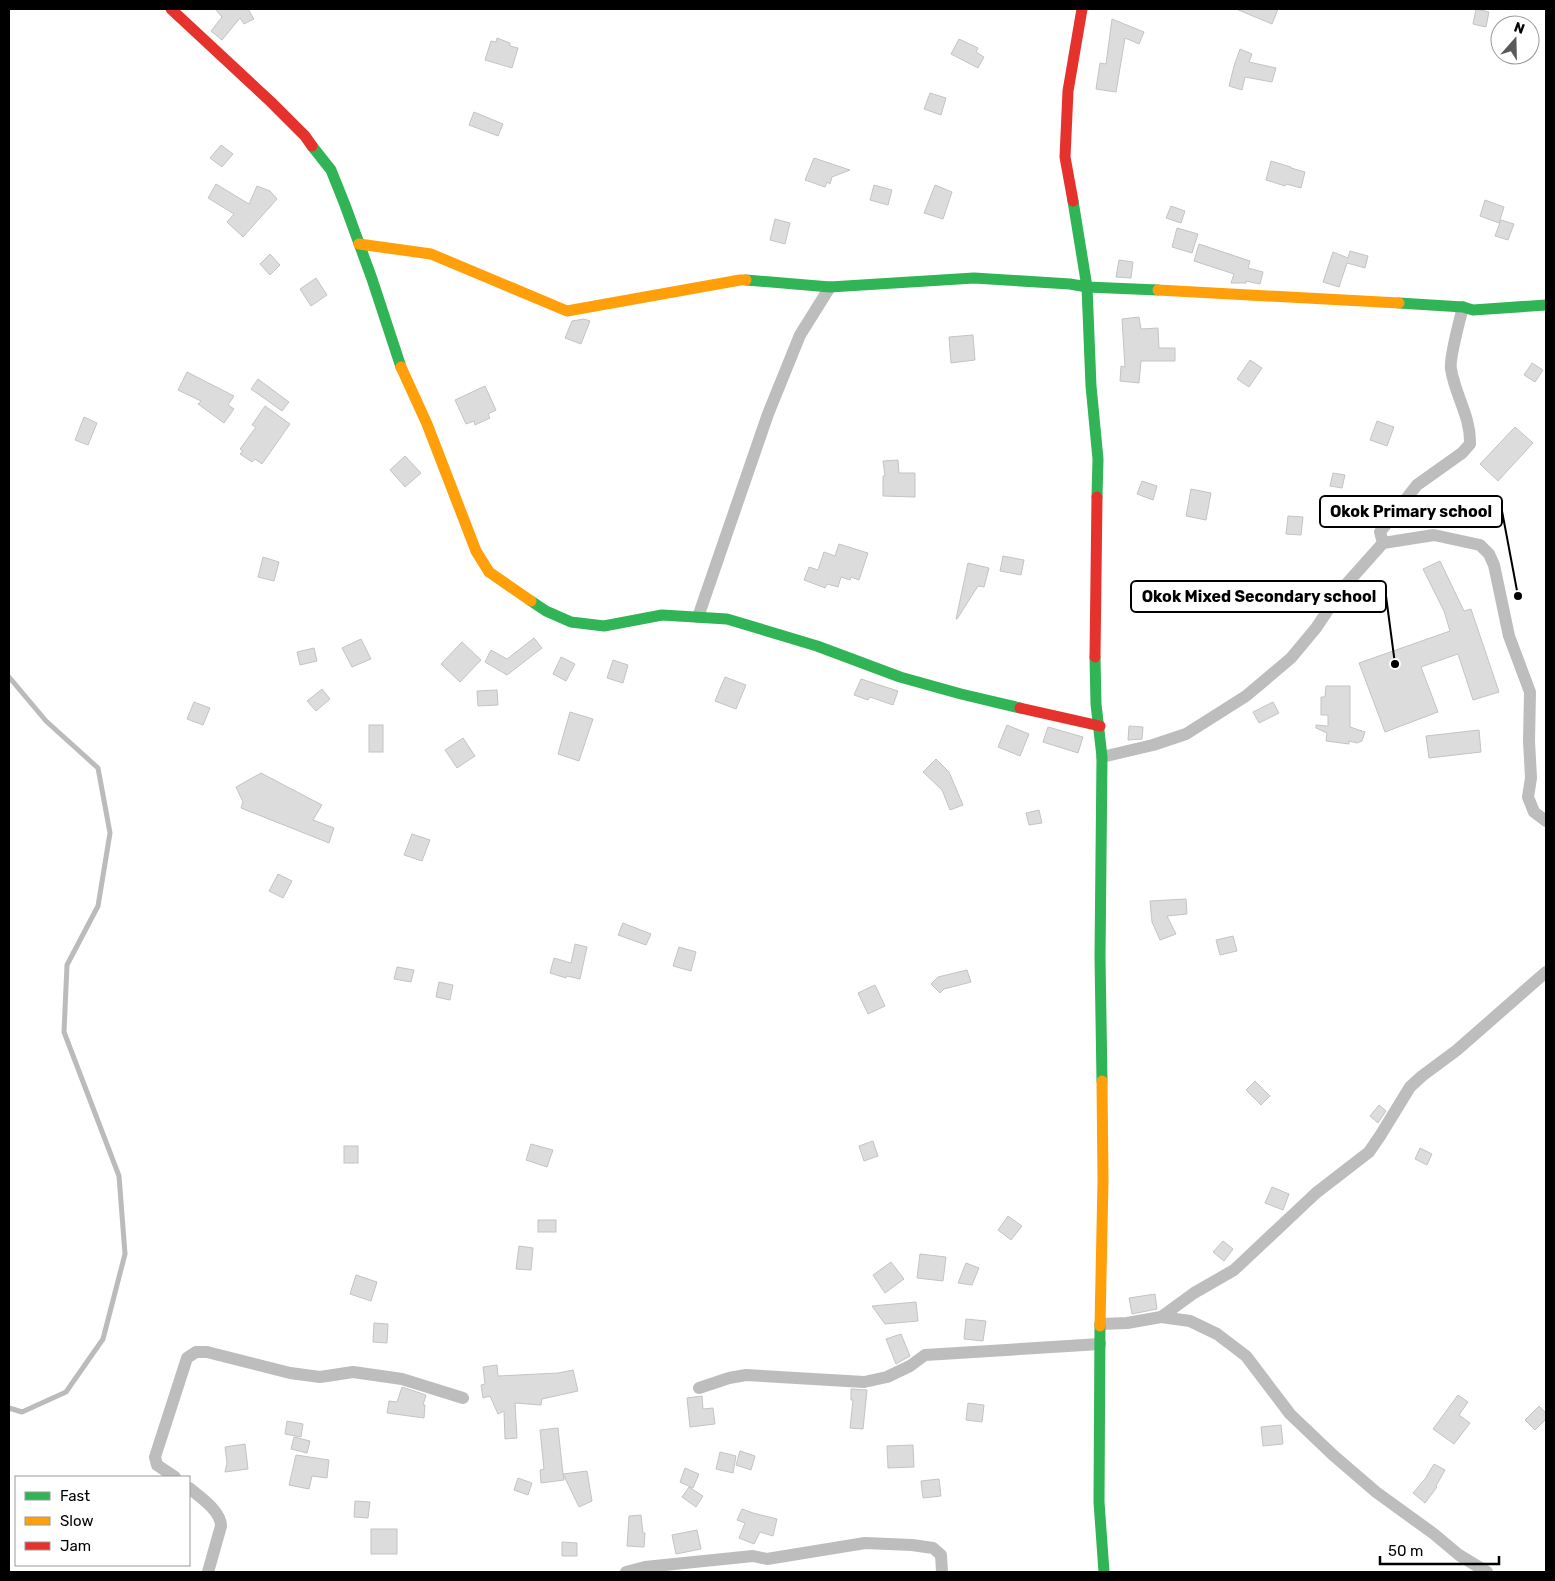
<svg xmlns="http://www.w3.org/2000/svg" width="1555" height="1581" viewBox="0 0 1555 1581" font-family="Rubik,sans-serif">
<rect width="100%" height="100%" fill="#fff"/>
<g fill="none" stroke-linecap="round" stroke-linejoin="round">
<path stroke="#bbb" stroke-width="5" d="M9,677L46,721L98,768L110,833L98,906L67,965L64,1032L119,1176L125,1254L103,1339L66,1392L22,1412L9,1408"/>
</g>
<g fill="#dcdcdc" stroke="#c4c4c4">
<path d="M215,9H248L254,19L244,24L240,18L222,40L211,31L222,17Z"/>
<path d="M1236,9H1278L1272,24Z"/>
<path d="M1476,9L1489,12L1486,27L1473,24Z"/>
<path d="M1112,19L1144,32L1139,44L1125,38L1116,92L1096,89L1100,63L1106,64Z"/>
<path d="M497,38L510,43V46L518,48L512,68L485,60L491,41L496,42Z"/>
<path d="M959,39L978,48L976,52L984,57L978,68L951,54Z"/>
<path d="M1240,49L1252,54L1249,62L1276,68L1272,82L1245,77L1242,90L1229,86L1234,66Z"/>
<path d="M930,93L946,98L941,115L924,109Z"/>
<path d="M474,112L503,124L498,136L469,125Z"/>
<path d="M221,145L233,154L222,167L210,158Z"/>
<path d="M814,158L850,170L832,177L830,184L827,182L825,187L805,180Z"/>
<path d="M1271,161L1291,167V168L1305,172L1301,188L1286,184L1285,186L1266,180Z"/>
<path d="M216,184L249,204L257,186L270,191L277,199L243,237L227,222L234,214L208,198Z"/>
<path d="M874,185L892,190L888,205L870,200Z"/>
<path d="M935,185L952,192L943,219L924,213Z"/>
<path d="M1485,200L1504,207L1499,223L1480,216Z"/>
<path d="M1171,206L1185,211L1181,223L1166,218Z"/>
<path d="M775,219L790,223L785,244L770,240Z"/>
<path d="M1501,220L1514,224L1508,240L1495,236Z"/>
<path d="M1177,228L1198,234L1192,253L1172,247Z"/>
<path d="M1199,244L1250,261L1248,268L1263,272L1260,284L1246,281V283H1231L1234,274L1194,261Z"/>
<path d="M1350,251L1368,256L1365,268L1347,263L1339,287L1323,282L1333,252L1348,258Z"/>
<path d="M270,254L280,265L270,275L260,264Z"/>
<path d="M1119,260L1133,262L1131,278L1116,277Z"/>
<path d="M316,278L327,295L311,306L300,289Z"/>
<path d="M1139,317L1141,329L1158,328L1159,348H1175V361H1141L1139,383L1120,381L1121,366L1125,367L1122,319Z"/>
<path d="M584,319L590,321L581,344L565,338L572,321Z"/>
<path d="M973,335L975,360L951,363L949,337Z"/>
<path d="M1250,360L1262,368L1249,387L1237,379Z"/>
<path d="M1532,363L1543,370L1535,382L1524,375Z"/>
<path d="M187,372L234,396L228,405L234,409L224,423L198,404L201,401L178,390Z"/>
<path d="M258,379L289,402L282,411L251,389Z"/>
<path d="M485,386L496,410L488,414L490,418L475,425L474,421L466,424L455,400Z"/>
<path d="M265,406L290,424L262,464L255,459L252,462L240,454L243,451L240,449L256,427L252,425Z"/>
<path d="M84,417L97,423L88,445L75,440Z"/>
<path d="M1377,421L1394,427L1387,446L1370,440Z"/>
<path d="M1515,427L1533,443L1498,481L1480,464Z"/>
<path d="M405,456L421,473L405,487L390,470Z"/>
<path d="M898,460L899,473H915V497L883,496V476H885L883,461Z"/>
<path d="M1333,473L1345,475L1342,488L1330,486Z"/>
<path d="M1142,481L1157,486L1153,500L1137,494Z"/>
<path d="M1191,489L1211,493L1206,520L1186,516Z"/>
<path d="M1288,516L1303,517L1301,535L1286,534Z"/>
<path d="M839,544L868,553L859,580L851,577L850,580L841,577L838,587L827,584L825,588L804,580L809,567L818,570L824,552L835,556Z"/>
<path d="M1003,556L1024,560L1021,575L1000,571Z"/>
<path d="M263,557L279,562L274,581L258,577Z"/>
<path d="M1440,561L1464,611L1471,609L1499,692L1473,700L1458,654L1421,667L1438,712L1385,732L1359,663L1450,631L1444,611L1423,569Z"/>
<path d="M968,563L989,568L984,587L978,586L957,619H956Z"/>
<path d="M534,638L542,648L507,675L485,662L491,650L507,659Z"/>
<path d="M361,639L371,659L352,667L342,648Z"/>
<path d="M462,642L481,660L460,682L441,664Z"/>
<path d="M314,648L317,661L300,665L297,652Z"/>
<path d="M561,657L575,664L566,681L553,674Z"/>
<path d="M613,660L628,665L623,683L607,678Z"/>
<path d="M725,677L746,685L736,709L715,701Z"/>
<path d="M861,679L898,691L893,705L870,697L868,700L854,695Z"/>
<path d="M1326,686H1350V727L1365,732L1362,741L1357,743L1349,741V744L1326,741L1327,733L1316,728V725L1328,726V715H1321V697H1325Z"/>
<path d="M322,689L330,699L316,711L307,701Z"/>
<path d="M497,690L498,705L478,706L477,691Z"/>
<path d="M194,702L210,708L203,725L187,719Z"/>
<path d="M1273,702L1279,713L1259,723L1253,712Z"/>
<path d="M570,712L593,719L579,761L558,754Z"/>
<rect x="369" y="725" width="14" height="27"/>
<path d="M1007,725L1029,734L1020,756L998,747Z"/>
<path d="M1129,726L1143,727L1142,739L1128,740Z"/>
<path d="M1048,727L1083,737L1078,753L1043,742Z"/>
<path d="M1479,730L1481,752L1429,758L1426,736Z"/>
<path d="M463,738L475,756L457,768L445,750Z"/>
<path d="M936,759L949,772L963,805L950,810L942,790L923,772Z"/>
<path d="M261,773L322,805L313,820L334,828L329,843L241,808L243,802L236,787Z"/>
<path d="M1039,810L1042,823L1029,825L1026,813Z"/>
<path d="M412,834L430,840L422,861L404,855Z"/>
<path d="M278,874L292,881L283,898L269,891Z"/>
<path d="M1186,899L1187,914L1167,916L1176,934L1160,940L1152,922L1150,901Z"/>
<path d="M623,923L651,934L646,945L618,935Z"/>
<path d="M1233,936L1237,951L1220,955L1216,940Z"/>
<path d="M575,944L587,947L580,979L567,976L566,978L550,973L554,958L571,963Z"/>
<path d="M679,947L696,952L691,971L673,966Z"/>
<path d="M397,967L414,970L411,982L394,979Z"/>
<path d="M967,970L971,982L944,989L940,993L931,984L938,977Z"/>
<path d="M439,982L453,985L450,1000L436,997Z"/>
<path d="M875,985L885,1006L868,1014L858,993Z"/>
<path d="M1255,1081L1270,1096L1261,1105L1246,1090Z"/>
<path d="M1379,1105L1386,1111L1378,1123L1370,1116Z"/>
<path d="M873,1141L878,1156L864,1161L859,1146Z"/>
<path d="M531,1144L553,1150L547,1167L526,1160Z"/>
<rect x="344" y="1146" width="14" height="17"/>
<path d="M1420,1148L1432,1154L1427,1165L1415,1159Z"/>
<path d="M1272,1187L1289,1194L1283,1210L1265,1203Z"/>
<path d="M1008,1216L1022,1226L1011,1240L998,1230Z"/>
<rect x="538" y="1220" width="18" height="12"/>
<path d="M1223,1241L1233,1249L1224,1261L1213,1252Z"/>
<path d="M519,1246L533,1248L531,1270L516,1269Z"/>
<path d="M920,1254L946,1257L943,1281L917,1278Z"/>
<path d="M891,1262L904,1279L885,1293L873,1275Z"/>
<path d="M966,1263L979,1268L972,1285L958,1283Z"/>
<path d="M356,1275L377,1282L371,1301L350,1294Z"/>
<path d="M1155,1294L1157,1309L1132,1314L1129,1298Z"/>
<path d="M916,1302L918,1321L885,1324L872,1306Z"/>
<path d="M966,1319L986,1321L983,1341L964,1339Z"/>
<path d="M374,1323L388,1324L387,1343L373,1342Z"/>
<path d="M901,1334L910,1356L896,1364L886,1339Z"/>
<path d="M497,1365L498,1376L558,1373L573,1370L578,1391L542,1399L541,1405L515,1403L517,1438L505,1439L504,1411L498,1414L490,1396L483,1398L481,1385L485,1384L483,1367Z"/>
<path d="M402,1387L426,1395L423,1405H425L424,1418L387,1413L389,1401L397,1402Z"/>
<path d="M851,1389L867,1390L863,1429L850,1428L853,1400H851Z"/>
<path d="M1458,1395L1468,1402L1459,1415L1470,1423L1454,1444L1433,1429Z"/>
<path d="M702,1396L703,1409L713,1408L715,1424L690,1427L687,1398Z"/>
<path d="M968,1403L984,1405L982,1422L966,1420Z"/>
<path d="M1539,1406L1546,1413V1419L1535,1430L1525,1420Z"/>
<path d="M287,1421L303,1424L301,1437L285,1434Z"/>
<path d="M1281,1425L1283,1444L1263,1446L1261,1427Z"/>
<path d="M558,1428L563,1474L587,1471L592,1501L579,1507L563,1474L564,1480L541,1483L540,1470L544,1469L540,1430Z"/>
<path d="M294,1437L310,1441L307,1453L291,1449Z"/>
<path d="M245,1444L248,1469L225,1472L227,1463L225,1447Z"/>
<path d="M913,1445L914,1467L888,1468L887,1446Z"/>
<path d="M740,1451L755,1456L751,1470L736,1465Z"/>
<path d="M720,1452L736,1456L733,1473L716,1469Z"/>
<path d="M296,1455L329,1460L327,1478L312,1476L309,1489L289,1485Z"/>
<path d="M1434,1464L1445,1470L1436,1486L1437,1487L1425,1503L1413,1493L1425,1479Z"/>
<path d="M685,1468L699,1474L693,1488L680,1482Z"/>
<path d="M518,1478L532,1483L528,1495L514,1490Z"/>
<path d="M939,1479L941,1496L923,1498L921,1481Z"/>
<path d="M689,1487L703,1496L696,1507L682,1497Z"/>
<path d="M355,1501L370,1502L368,1518L354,1517Z"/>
<path d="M742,1509L753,1513L777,1519L773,1536L760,1532L754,1544L739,1538L745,1523L737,1520Z"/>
<path d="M641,1515L643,1533H645L644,1547L627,1546L629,1516Z"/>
<rect x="371" y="1529" width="26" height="25"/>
<path d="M697,1530L701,1549L676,1554L672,1535Z"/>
<path d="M562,1542L577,1543V1556H562Z"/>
</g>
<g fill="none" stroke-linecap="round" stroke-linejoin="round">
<g stroke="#bdbdbd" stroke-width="12">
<path d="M1383,543L1434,535L1480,545L1489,554L1494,565L1509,636L1530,692L1529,741L1531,778L1528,797L1534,812L1546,821"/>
<path d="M698,617L768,414L800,335L830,287"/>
<path d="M1102,757L1153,745L1186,734L1246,696L1291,658L1316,628L1342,589L1383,543L1380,532L1417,485L1462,453L1470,444C1471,417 1455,395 1451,369C1449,359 1460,319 1463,307"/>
<path d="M1161,1317L1194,1293L1234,1270L1316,1193L1369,1152L1380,1136L1410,1087L1422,1076L1457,1050L1546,972"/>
<path d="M1100,1324L1127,1323L1161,1317L1190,1321L1217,1334L1246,1356L1290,1414L1333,1455L1376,1492L1434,1534L1459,1555L1487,1572"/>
<path d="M699,1388L729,1378L746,1375L864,1382L887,1377L910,1366L925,1355L1100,1344"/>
<path d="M175,1477L157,1465L155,1457L187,1358L196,1352H207L290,1373L320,1377L353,1372L402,1379L463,1398"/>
<path d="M189,1488C200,1497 221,1511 221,1526L208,1572"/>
<path d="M626,1572L645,1567L753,1556L767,1559L865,1543L912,1545L933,1548L941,1555L942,1572"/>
</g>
<g stroke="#30b455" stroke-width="11">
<path d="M312,146L331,170L345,205L372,279L401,367"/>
<path d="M1073,201L1087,287L1091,386L1098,459L1097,497"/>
<path d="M746,280L830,287L974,278L1070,284L1087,287L1158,290"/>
<path d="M1399,303L1463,307L1473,310L1546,305"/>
<path d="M531,601L546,611L571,622L604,626L662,615L727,619L817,646L900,677L961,694L1020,708"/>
<path d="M1095,657L1096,704L1102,757L1100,957L1102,1081"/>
<path d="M1100,1326L1099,1502L1104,1572"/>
</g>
<g stroke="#ff9f0a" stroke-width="11">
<path d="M359,244L431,254L567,311L740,280H746"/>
<path d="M1158,290L1399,303"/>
<path d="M401,367L427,424L476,551L489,572L531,601"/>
<path d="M1100,1326L1103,1181L1102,1081"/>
</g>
<g stroke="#e5322d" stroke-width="11">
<path d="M171,9L271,102L305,136L312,146"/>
<path d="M1073,201L1065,157L1068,91L1082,9"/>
<path d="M1095,657L1097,497"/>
<path d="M1020,708L1100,726"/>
</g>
</g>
<path fill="none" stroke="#000" stroke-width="2" d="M1518 596L1502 511M1395 664L1386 596"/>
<g fill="#000" stroke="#fff" stroke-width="2">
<circle cx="1518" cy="596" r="5"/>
<circle cx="1395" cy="664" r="5"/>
</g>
<g fill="#fff" stroke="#000" stroke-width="2">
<rect x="1320" y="496" width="182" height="31" rx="5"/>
<rect x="1131" y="581" width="255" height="31" rx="5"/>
</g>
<g font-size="16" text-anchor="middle" font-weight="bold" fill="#000">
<text x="1411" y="517">Okok Primary school</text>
<text x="1259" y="602">Okok Mixed Secondary school</text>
</g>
<rect width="1555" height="1581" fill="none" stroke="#000000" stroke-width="20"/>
<rect x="15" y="1476" width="175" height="90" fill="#ffffff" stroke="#999999"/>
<rect x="25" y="1492" width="25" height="8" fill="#30b455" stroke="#999999"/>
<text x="60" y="1501" font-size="15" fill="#000000">Fast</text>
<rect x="25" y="1517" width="25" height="8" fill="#ff9f0a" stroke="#999999"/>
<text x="60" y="1526" font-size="15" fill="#000000">Slow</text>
<rect x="25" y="1542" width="25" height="8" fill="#e5322d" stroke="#999999"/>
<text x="60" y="1551" font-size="15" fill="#000000">Jam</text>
<g transform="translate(1515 40) rotate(20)"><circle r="24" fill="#ffffff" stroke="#999999"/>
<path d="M0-4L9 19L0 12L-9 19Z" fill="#595959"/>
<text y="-8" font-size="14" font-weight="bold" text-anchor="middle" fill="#000000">N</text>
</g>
<path d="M1380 1556v8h119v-8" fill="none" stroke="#000000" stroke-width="2.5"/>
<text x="1388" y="1556" font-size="15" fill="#000000" stroke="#ffffff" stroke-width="4" paint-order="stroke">50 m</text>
</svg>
